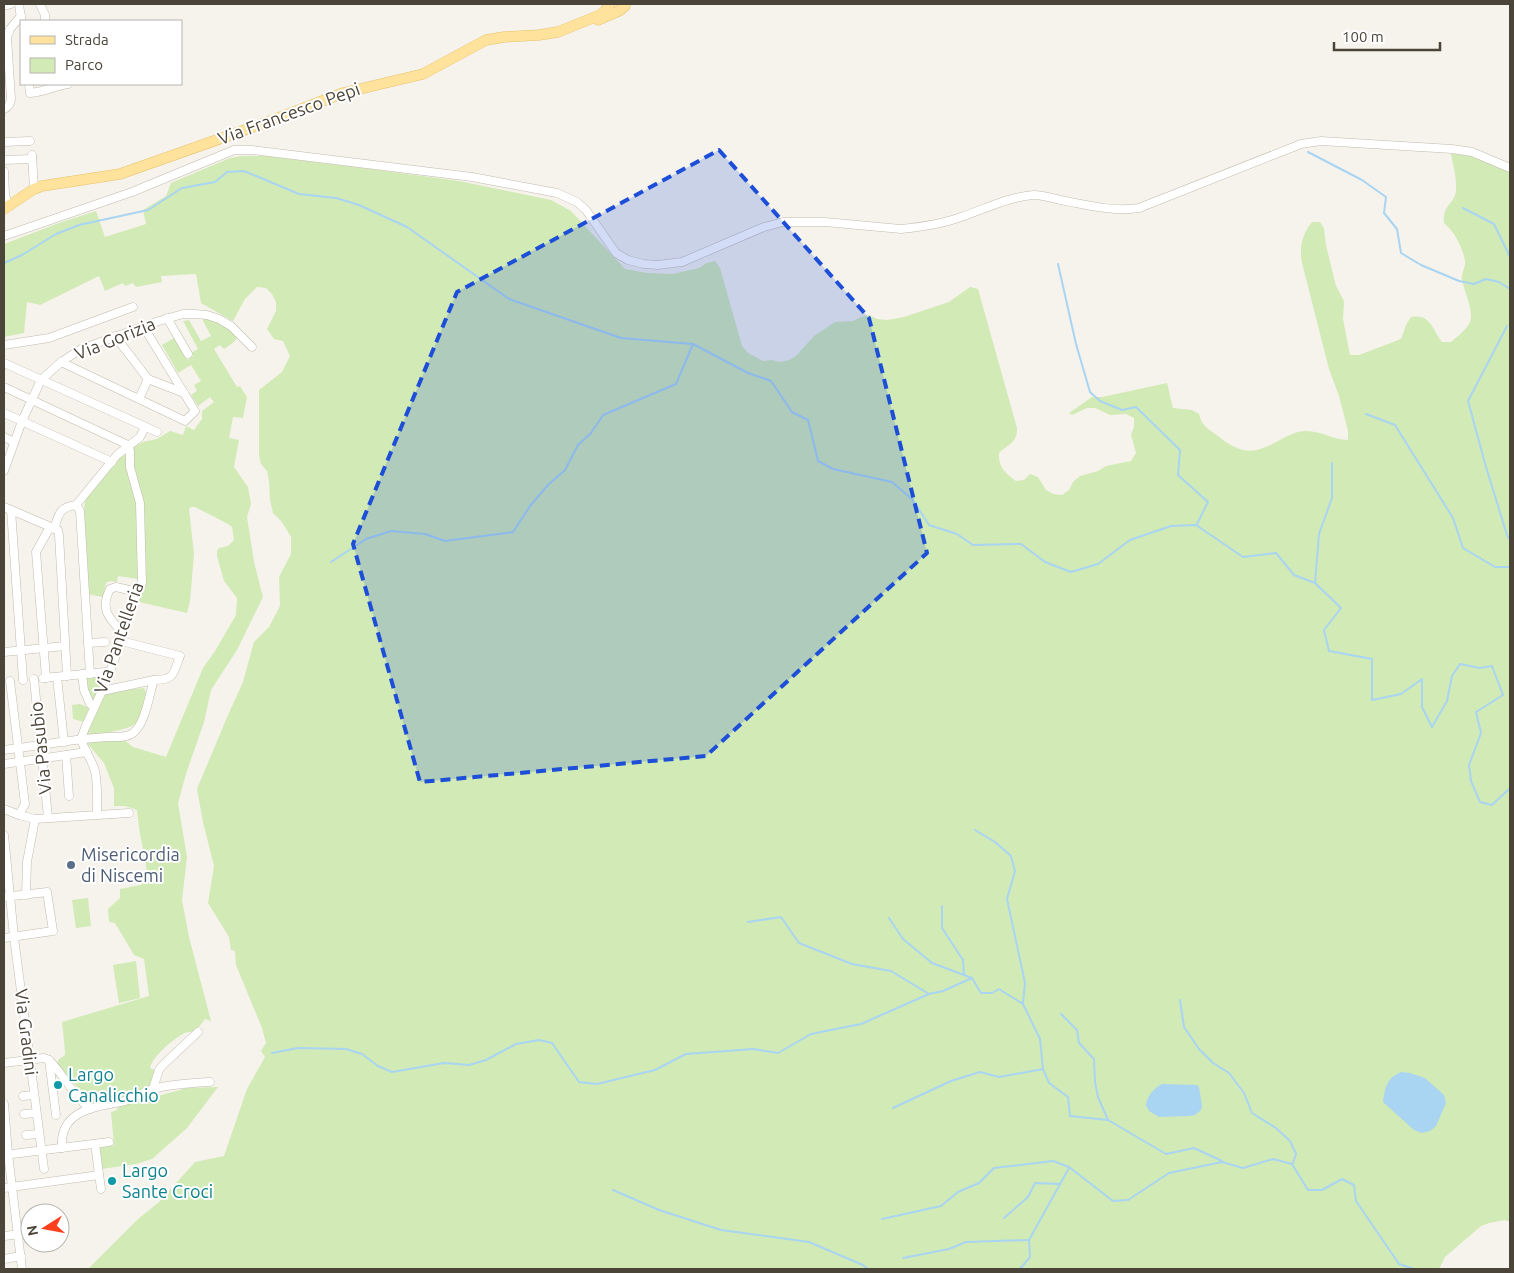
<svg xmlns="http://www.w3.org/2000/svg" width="1514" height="1273" viewBox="0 0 1514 1273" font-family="Ubuntu,sans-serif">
<rect width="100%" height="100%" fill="#f6f3ec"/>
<g fill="#d2eab5">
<path d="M1451,154L1470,155L1510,170V1222L1505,1220L1489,1223L1481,1226L1445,1257L1439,1269H88L137,1220L159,1202L195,1162L224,1156L247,1089L265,1057L261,1051L266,1043L262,1028L236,965L235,951L231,950L229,937L208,903L214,866L203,822L197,789L228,715L243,682L254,642L269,627L280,606L279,577L291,554V537L282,522L273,513L270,500L269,481L267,471L261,464L259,455V390L282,372L290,356L283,341L274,339L267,329L276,311V302L272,294L266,288L257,287L245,299L233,321L201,303L196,274L161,276L162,282L136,287L133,283L125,286L123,283L105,291L99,276L40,305L27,302L24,333L4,337V244L59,223L96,211L105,237L146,224L143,210L166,196L171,183L230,158L242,156H265L363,168L459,181L551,200L571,211L625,269L647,273L673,274L699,268L707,263L715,261L720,268L742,346L748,353L763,361L772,360L780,362L789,360L796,356L814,336L835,322L853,321L861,317L869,315L877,319L887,320L904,317L949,302L970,287L978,289L1017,428C1017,444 1009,443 999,453C998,467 1005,473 1016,481L1024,480L1030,474L1038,477L1046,490L1053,494L1062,495L1069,490L1073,482L1080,476L1098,471L1106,466L1131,461L1136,453L1131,435L1134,427V418L1126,414L1110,415L1095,408H1087L1072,415L1069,413L1092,397H1102L1167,383L1173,408L1192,410L1199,414C1202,427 1209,429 1218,436C1240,454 1254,455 1278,441C1287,436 1296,431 1307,431C1321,431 1334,440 1348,440V431L1339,396L1329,369L1302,263C1299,248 1302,234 1312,222H1320L1324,228L1326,245L1336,286L1344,301L1343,319L1350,355H1359L1401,339L1406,325L1411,317C1431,314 1432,329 1442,342H1451C1457,337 1467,329 1470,322C1474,312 1464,290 1462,280C1461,273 1466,267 1465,261C1463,248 1454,231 1444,223C1442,204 1455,205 1456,190C1457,179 1453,165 1451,154Z"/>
<path d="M204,317L220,321L238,336L234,342L224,349L220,345L214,349L237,387L240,386L247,397L243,418L233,417L229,438L239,440L234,467L248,487L251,504L247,517L254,562L263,597L237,650L211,690L204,722L186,774L178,803L187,857L182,900L189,937L211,1021L205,1019C202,1023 198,1029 194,1031C191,1033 187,1031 183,1034C173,1039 152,1057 150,1068L154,1070V1072L149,1087L119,1099L93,1103L88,1100L58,1064V1060L65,1055V1051L62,1022L149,996L144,959L134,955L115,923L109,922L108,909L120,898V889L141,885L148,877L139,828L137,810L125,806H114V788L104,763L86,742L123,739L133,747L166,757L203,668L215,651L236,615L237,598L224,581L217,556V551L219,548L228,546L234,540L232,527L228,524L195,507H191L189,509L194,554L190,601L187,613L139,602L146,575L143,503L132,465V448L143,442L157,439L170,431L183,435L186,426L194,430L202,419V411L214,402L210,397L198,406L191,395L197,391L194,385L201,381L191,365L178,373L162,345L174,338L188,360L193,356L191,353L198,349L183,321L189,320L201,341L211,336L203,321Z"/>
<path d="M127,455L138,504L139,576L138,579L118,576L117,582L110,581L106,583L103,597L87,594L83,520C85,511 83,507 86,499L118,457Z"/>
<path d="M102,675L106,676L95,700L93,701C88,695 85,685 85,678Z"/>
<path d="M144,688C148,695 146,700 143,706C141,712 140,721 135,724C128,730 95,735 86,736L100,699L106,692Z"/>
<path d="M80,704L85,706L89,709L84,722L73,719L72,705Z"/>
<path d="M88,898L91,926L76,928L72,900Z"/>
<path d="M136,961L140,998L119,1003L113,965Z"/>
<path d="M218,1087L187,1128L152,1159L136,1164L102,1169L99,1148L114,1145L111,1112L117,1110L118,1107L187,1088Z"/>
</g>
<g fill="#a9d4f2">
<path d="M1401,1072L1410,1073L1425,1078L1444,1095L1446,1103L1436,1126L1430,1131L1422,1133L1414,1130L1383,1102C1385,1087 1387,1078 1401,1072Z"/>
<path d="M1162,1084L1197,1085L1199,1087L1202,1106L1201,1110L1195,1115L1189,1116L1159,1117L1149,1111L1146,1105C1147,1096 1154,1088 1162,1084Z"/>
</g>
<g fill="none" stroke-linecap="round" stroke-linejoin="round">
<g stroke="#a9d4f2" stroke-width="2">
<path d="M1308,152L1362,180L1386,197L1384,213L1397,229L1401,253L1421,265L1459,281L1474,284L1486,279L1499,282L1510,289"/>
<path d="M1463,208L1494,224L1510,257"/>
<path d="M4,263L22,255L56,234L79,225L148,210L182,188L215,182L227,172L244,171L299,194L336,198L359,205L407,227L509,299L621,338L693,344L748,373L771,381L792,412L808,420L818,461L833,469L892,482L913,500L929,525L957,534L973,545L1021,544L1045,562L1071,572L1098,564L1130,540L1171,526L1196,525L1243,557L1276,553L1294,575L1315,583L1341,608L1324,630L1329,651L1372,659V700L1401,694L1422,679V707L1432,727L1447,701L1452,676L1460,664L1480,668L1492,666L1503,695L1476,712L1481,733L1469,765L1471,781L1480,802L1492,805L1509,789L1510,790"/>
<path d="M1058,264L1076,344L1090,392L1100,401L1122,410L1136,407L1180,450L1178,475L1208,502L1197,524"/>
<path d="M1507,326L1468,401L1486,467L1507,535L1510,540"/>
<path d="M1366,414L1395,425L1453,518L1463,548L1495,567H1510"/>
<path d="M331,562L366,539L391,531L425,534L445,541L513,532L530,506L548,485L565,470L578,445L591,433L603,415L676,384L693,344"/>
<path d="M1315,583L1319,534L1332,498V463"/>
<path d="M975,830L995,842L1011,856L1015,871L1007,899L1025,983L1023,1003"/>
<path d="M942,906V928L963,960L964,975"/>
<path d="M889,918L903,939L932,963L972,978L981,993H992L999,989L1023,1004L1040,1039L1043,1069L1049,1083L1068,1097L1070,1116L1108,1120L1166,1154L1194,1148L1222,1161"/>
<path d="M748,922L781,917L799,943L852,964L891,971L929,994"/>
<path d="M1180,1000L1184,1027L1199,1049L1213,1063L1229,1073L1244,1093L1252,1113L1276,1128L1290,1141L1296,1154L1293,1163"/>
<path d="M1061,1014L1077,1030L1079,1043L1094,1059L1095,1082L1098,1097L1108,1120"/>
<path d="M272,1053L298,1048L346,1049L362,1054L378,1066L392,1072L444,1063L469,1065L486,1060L516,1044L539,1040L552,1043L579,1082L597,1084L655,1070L686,1054L753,1049L778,1053L811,1034L861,1024L929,994L943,991L972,978"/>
<path d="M893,1108L951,1081L980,1072L999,1077L1043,1069"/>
<path d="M613,1190L659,1210L721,1230L809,1242L863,1265L868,1269"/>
<path d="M1004,1218L1028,1197L1035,1183L1060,1184"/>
<path d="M882,1219L941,1206L958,1192L979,1183L994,1168L1053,1161L1069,1167L1113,1201L1128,1200L1169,1173L1222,1162L1243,1168L1273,1159L1292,1164L1308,1190H1322L1342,1179L1354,1185L1356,1201L1399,1264L1414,1269"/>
<path d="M903,1258L949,1249L966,1242L1029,1240L1069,1168"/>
<path d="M1020,1269L1030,1257L1029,1240"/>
</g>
<defs>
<g id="minor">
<path d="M19,4L21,19"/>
<path d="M40,4L45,15V21"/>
<path d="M4,6L11,4"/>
<path d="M29,84L30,93C44,92 55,86 68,84"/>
<path d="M4,109C9,107 10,104 11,99L7,37L10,29L21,16"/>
<path d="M4,142L30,141"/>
<path d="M32,155L34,189"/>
<path d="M4,160L32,159"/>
<path d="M4,171L5,195L9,206"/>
<path d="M4,236L132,192L234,150H252L472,177L557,193L577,202L586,210L616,253L628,260L644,264L658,265L682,262L764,227L783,222H825L901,229C921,227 942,224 961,217C985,209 1008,197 1034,195C1042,195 1052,198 1060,200C1088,205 1111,212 1139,208L1301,144L1321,141L1452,149L1472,152L1510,168"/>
<path d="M167,318L188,354"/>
<path d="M115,336L148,379L184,393"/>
<path d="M4,345L49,338L133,307"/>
<path d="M61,362L185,421L195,411L143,326"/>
<path d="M4,363L157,432"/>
<path d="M4,387L128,445L130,451V467L140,503L142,583L126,621L121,641L107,680L85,728L81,739"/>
<path d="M139,399L148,379"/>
<path d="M4,413L112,462"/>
<path d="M4,437L14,442"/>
<path d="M4,471L22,421L41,380L61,362L81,349L159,321L183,314H195L207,315L219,319L231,326L252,347"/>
<path d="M76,505L80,511L90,674"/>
<path d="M4,507L58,530L59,535L67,676"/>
<path d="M11,510L23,680"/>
<path d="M54,529C59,514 59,507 76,505L117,455L140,437L145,427"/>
<path d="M123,633C110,619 99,610 110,589L116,587L138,592"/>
<path d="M88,643L105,642"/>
<path d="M4,652L65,646"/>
<path d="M82,674L84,690L90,704L95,706"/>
<path d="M57,677L64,742"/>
<path d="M43,678L105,672"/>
<path d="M46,678L36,552L50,527"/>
<path d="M34,679L48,817"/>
<path d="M10,681L25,804L19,815"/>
<path d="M102,691L154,680"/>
<path d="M81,739C84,750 92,760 95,771C98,784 97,801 97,814"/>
<path d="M4,750C38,746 72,739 107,737C115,737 126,738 133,733C146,723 149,694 154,680C175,680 173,674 180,656L121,641"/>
<path d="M66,755L69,796"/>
<path d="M4,764L87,752"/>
<path d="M4,809L19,815L35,819L129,813"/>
<path d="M4,835L14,937L44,1169"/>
<path d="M26,895L27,862L35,819"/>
<path d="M4,897L47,892L53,931L4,938"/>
<path d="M49,1060C64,1075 73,1096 90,1109"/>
<path d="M49,1060L56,1115"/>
<path d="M4,1063L44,1058L49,1060"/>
<path d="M153,1089L159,1070L163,1065L198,1032"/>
<path d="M23,1096L34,1095"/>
<path d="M4,1104L8,1154L22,1269"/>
<path d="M24,1114L36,1113"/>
<path d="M26,1135L39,1134"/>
<path d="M95,1144L101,1189"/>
<path d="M62,1148C61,1136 64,1125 74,1117C88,1106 108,1105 125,1101C135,1098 143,1092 153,1089C171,1084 191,1083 210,1082"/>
<path d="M4,1155L109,1142"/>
<path d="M4,1188L99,1175"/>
<path d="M4,1236L30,1233"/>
<path d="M4,1259L21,1256"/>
</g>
<g id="major">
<path d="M598,20L619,11L625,6"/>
<path d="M4,209L34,189L42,186L120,174L276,119L343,93L423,74L486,40L504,37L539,35L558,32L600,15L605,11L610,4"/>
</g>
</defs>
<use href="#minor" stroke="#c2bbae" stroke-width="9"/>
<use href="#major" stroke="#e6c16a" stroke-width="11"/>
<use href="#minor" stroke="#fff" stroke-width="8"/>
<use href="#major" stroke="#ffe39c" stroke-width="10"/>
</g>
<path fill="#1d4ed8" fill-opacity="0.2" stroke="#1d4ed8" stroke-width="4" stroke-dasharray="10 6" stroke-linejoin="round" d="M719,150L869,318L927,553L706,756L420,782L353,544L457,292Z"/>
<circle fill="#5c6f8a" stroke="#fff" stroke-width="2" cx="71" cy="865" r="5"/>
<g fill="#0f9aa8" stroke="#fff" stroke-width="2">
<circle cx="58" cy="1085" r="5"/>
<circle cx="112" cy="1181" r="5"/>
</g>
<g text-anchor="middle" stroke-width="4" stroke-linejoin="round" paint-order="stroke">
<g font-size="18" fill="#4b4439" stroke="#fff">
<text transform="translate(289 114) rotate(-20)" y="6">Via Francesco Pepi</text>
<text transform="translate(115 339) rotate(-22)" y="6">Via Gorizia</text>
<text transform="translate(119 638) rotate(-71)" y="6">Via Pantelleria</text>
<text transform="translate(41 748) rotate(-96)" y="6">Via Pasubio</text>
<text transform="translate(26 1032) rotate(83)" y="6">Via Gradini</text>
</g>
<g font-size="18" fill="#4e5e75" stroke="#fff" text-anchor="start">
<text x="81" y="861">Misericordia<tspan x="81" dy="21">di Niscemi</tspan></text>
</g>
<g font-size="18" fill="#0d838f" stroke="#fff" text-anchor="start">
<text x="68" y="1081">Largo<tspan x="68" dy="21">Canalicchio</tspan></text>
<text x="122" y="1177">Largo<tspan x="122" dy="21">Sante Croci</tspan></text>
</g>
</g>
<rect width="1514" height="1273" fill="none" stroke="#4b4439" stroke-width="10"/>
<rect x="20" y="20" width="162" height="65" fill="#ffffff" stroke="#b7b4b0"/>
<rect x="30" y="36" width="25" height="8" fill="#ffe39c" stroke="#b7b4b0"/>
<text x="65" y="45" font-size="15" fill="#4b4439">Strada</text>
<rect x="30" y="58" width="25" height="15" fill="#d2eab5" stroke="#b7b4b0"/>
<text x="65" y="70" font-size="15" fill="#4b4439">Parco</text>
<g transform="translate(45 1228) rotate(259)"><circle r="24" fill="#ffffff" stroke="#b7b4b0"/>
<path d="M0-4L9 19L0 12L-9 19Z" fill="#fc3f1d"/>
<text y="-8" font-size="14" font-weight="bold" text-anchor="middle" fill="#4b4439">N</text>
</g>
<path d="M1334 42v8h106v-8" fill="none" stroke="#4b4439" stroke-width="2.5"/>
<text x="1342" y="42" font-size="15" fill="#4b4439" stroke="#ffffff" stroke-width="4" paint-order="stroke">100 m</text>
</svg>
